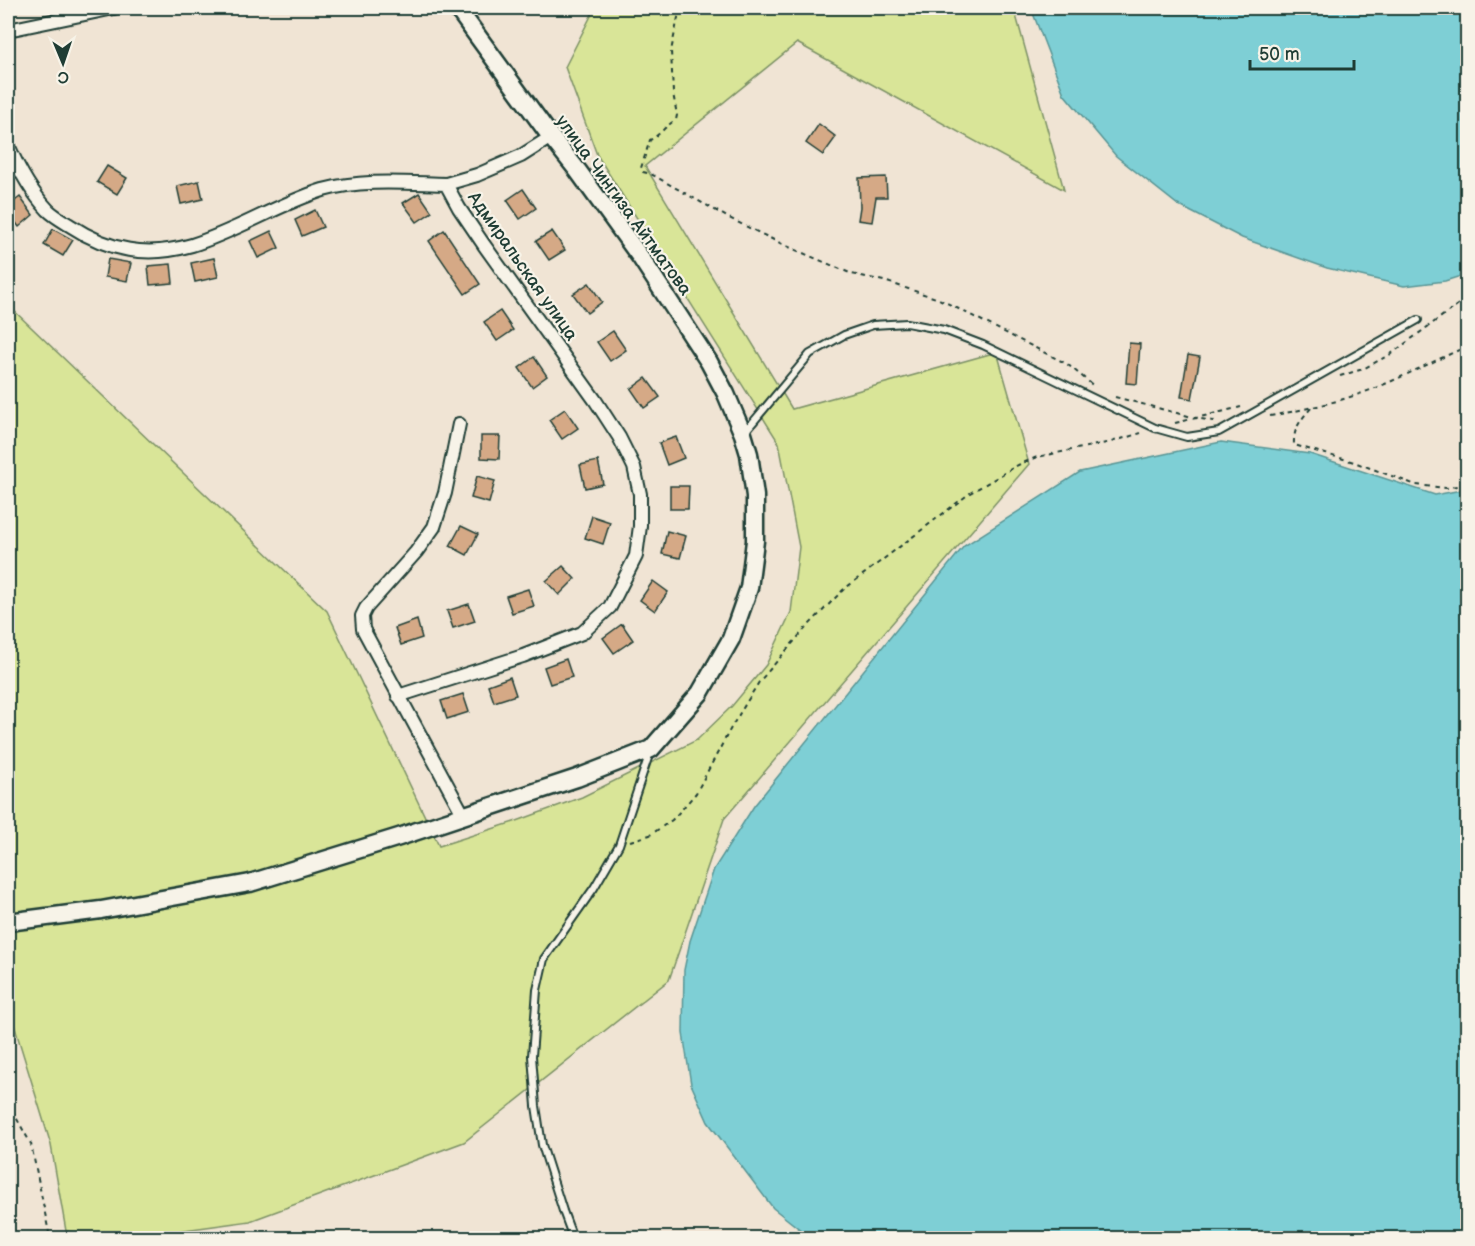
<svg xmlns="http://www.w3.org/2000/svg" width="1475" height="1246" viewBox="0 0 1475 1246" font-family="'Balsamiq Sans',sans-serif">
<rect width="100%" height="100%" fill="#f0e4d4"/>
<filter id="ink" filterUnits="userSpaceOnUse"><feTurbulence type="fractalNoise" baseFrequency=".0167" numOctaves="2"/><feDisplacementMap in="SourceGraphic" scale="12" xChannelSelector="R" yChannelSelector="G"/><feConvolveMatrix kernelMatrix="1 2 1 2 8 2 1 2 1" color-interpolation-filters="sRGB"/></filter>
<g filter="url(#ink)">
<path fill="#d9e598" stroke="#7c9166" stroke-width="1.5" d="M595,8H1014L1064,190L797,43L645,166L792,409L997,352L1029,464L724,819L669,980L464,1142L250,1221L126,1238H107L66,1231L51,1145L8,1005V305L327,611L439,846L517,821L582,797L697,740L732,706L766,665L791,612L799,547L779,443L597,155L565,67Z"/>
<g fill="#7ecfd5" stroke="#589595" stroke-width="1.5">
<path d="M1031,8H1467V274L1445,281L1404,286L1327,268L1242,238L1178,205L1116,156L1064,94Z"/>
<path d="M1221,442L1310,454L1435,495L1467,489V1238H811L773,1208L708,1122L691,1084L683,1033L684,970L690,941L714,869L754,806L964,546L1080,472Z"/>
</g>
<g fill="#d5a986" stroke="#1f3d34" stroke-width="1.5">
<path d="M819,124L836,137L823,155L806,143Z"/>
<path d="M107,166L127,178L117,194L97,182Z"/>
<path d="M886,177L887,197H876L872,222L858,220L860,207L859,178Z"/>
<path d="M199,181L203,199L181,204L177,186Z"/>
<path d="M523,189L536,208L520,219L507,200Z"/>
<path d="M419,193L432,212L417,222L403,203Z"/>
<path d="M20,197L33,215L19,227L8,212V206Z"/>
<path d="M315,210L323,227L302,236L295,220Z"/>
<path d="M53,229L73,240L63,256L44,245Z"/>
<path d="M444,230L480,284L465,294L429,241Z"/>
<path d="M271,231L279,248L258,258L250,241Z"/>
<path d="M552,231L565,250L549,260L536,241Z"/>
<path d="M214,258L218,277L195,282L191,263Z"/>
<path d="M108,259L131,263L127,281L105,277Z"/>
<path d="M171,264L173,283L150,285L148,266Z"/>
<path d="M589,283L602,302L587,313L573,294Z"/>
<path d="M500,311L513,330L497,341L484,322Z"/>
<path d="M613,331L626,350L610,361L597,342Z"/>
<path d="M1129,343L1140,344L1137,384L1126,383Z"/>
<path d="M1188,355L1200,357L1192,399L1181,397Z"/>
<path d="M534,357L547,376L532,387L519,368Z"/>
<path d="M646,378L660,397L644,408L631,389Z"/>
<path d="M565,409L578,428L562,439L549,420Z"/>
<path d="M481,436H500L499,459L481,458Z"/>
<path d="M676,437L684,458L667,465L659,443Z"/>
<path d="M598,461L603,484L585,488L580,465Z"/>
<path d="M477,476L495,481L489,503L471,498Z"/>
<path d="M670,486H689L688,509H670Z"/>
<path d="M592,516L610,522L603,544L585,538Z"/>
<path d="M461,526L478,534L467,555L450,546Z"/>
<path d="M667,531L686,536L680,558L662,554Z"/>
<path d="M563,566L575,579L559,595L546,581Z"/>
<path d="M653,581L668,592L655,611L640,600Z"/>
<path d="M528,589L534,606L512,613L506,596Z"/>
<path d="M469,604L475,621L453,628L447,611Z"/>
<path d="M417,620L422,638L401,645L395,628Z"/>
<path d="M622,624L633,640L614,653L603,638Z"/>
<path d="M566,659L572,677L550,684L544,667Z"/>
<path d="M510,677L516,695L494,702L488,685Z"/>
<path d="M463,694L469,712L447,719L441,701Z"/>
</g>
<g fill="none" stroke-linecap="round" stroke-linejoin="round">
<defs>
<g id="lane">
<path d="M744,433L810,354L844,335L873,325L907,323L944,330L983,345L1155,428L1187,437L1219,432L1418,320"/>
<path d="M573,1238L563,1211L542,1145L536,1106L532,1056L537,990L544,959L594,888L619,845L650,752"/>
</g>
<g id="street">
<path d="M8,30L114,8"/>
<path d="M8,145C18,168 30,191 48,210C54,216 63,221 71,226C109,251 147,258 192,245C237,231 278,204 323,190C362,179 405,183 446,184L459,208L484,245L595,400L619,437L634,467L640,494V526L636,556L610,607L582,633L523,656L398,696"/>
<path d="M446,184L477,175L521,156L551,137"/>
<path d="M459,424L445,493L434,527L416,552L366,608L362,616L363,629L464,816"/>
</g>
<path id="secondary" d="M8,922L101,910L250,883L399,837L577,778L651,749L700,693L731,639L749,588L755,541V496L749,454L743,434L726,394L709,362L641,258L578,171L551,137L457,8"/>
</defs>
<use href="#lane" stroke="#1f3d34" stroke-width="10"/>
<use href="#street" stroke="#1f3d34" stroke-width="16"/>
<use href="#secondary" stroke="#1f3d34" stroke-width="21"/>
<g stroke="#1f3d34" stroke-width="2" stroke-dasharray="4.5 4.5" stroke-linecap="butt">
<path d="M680,8L671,51L673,93L677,115L676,120C666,125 660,135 650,140L641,168L643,172L651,174L729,218L782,244L852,274L884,281L939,299L1067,364L1095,387"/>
<path d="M1340,376L1363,369L1391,354L1468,297"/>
<path d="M1115,397L1196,418L1241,407"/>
<path d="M1311,408C1301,420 1293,428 1294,445L1354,462L1416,485L1446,488L1462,485"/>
<path d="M1270,416C1302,410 1334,403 1365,392C1400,379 1433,361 1468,346"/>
<path d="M1175,423L1196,418L1213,421L1219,420"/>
<path d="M630,841L650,835L672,820L683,808L696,793L732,726L759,682L804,630L843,590L970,493L1018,465L1037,457L1111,442L1141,433"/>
<path d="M8,1103L31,1144L50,1238"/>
</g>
<use href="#lane" stroke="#f7f3e8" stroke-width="6"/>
<use href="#street" stroke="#f7f3e8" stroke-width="12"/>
<use href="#secondary" stroke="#f7f3e8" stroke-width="16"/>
</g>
</g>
<g text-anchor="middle" stroke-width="4.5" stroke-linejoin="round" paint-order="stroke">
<g font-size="18" fill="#1f3d34" stroke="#f7f3e8">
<text transform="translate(624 205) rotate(54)" y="6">улица Чингиза Айтматова</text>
<text transform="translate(523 266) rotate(55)" y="6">Адмиральская улица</text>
</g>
</g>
<rect width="1475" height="1246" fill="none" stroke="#f7f3e8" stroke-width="30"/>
<rect x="15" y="15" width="1445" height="1216" fill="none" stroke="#1f3d34" stroke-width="2" filter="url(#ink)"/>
<g transform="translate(63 63) rotate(178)" stroke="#f7f3e8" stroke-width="4.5" paint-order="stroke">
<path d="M0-4.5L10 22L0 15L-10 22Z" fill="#1f3d34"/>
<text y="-9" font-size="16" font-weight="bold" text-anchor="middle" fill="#1f3d34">С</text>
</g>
<path d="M1250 60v9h104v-9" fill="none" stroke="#1f3d34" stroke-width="3"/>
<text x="1259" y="60" font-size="18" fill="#1f3d34" stroke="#f7f3e8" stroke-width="4.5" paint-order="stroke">50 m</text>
</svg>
